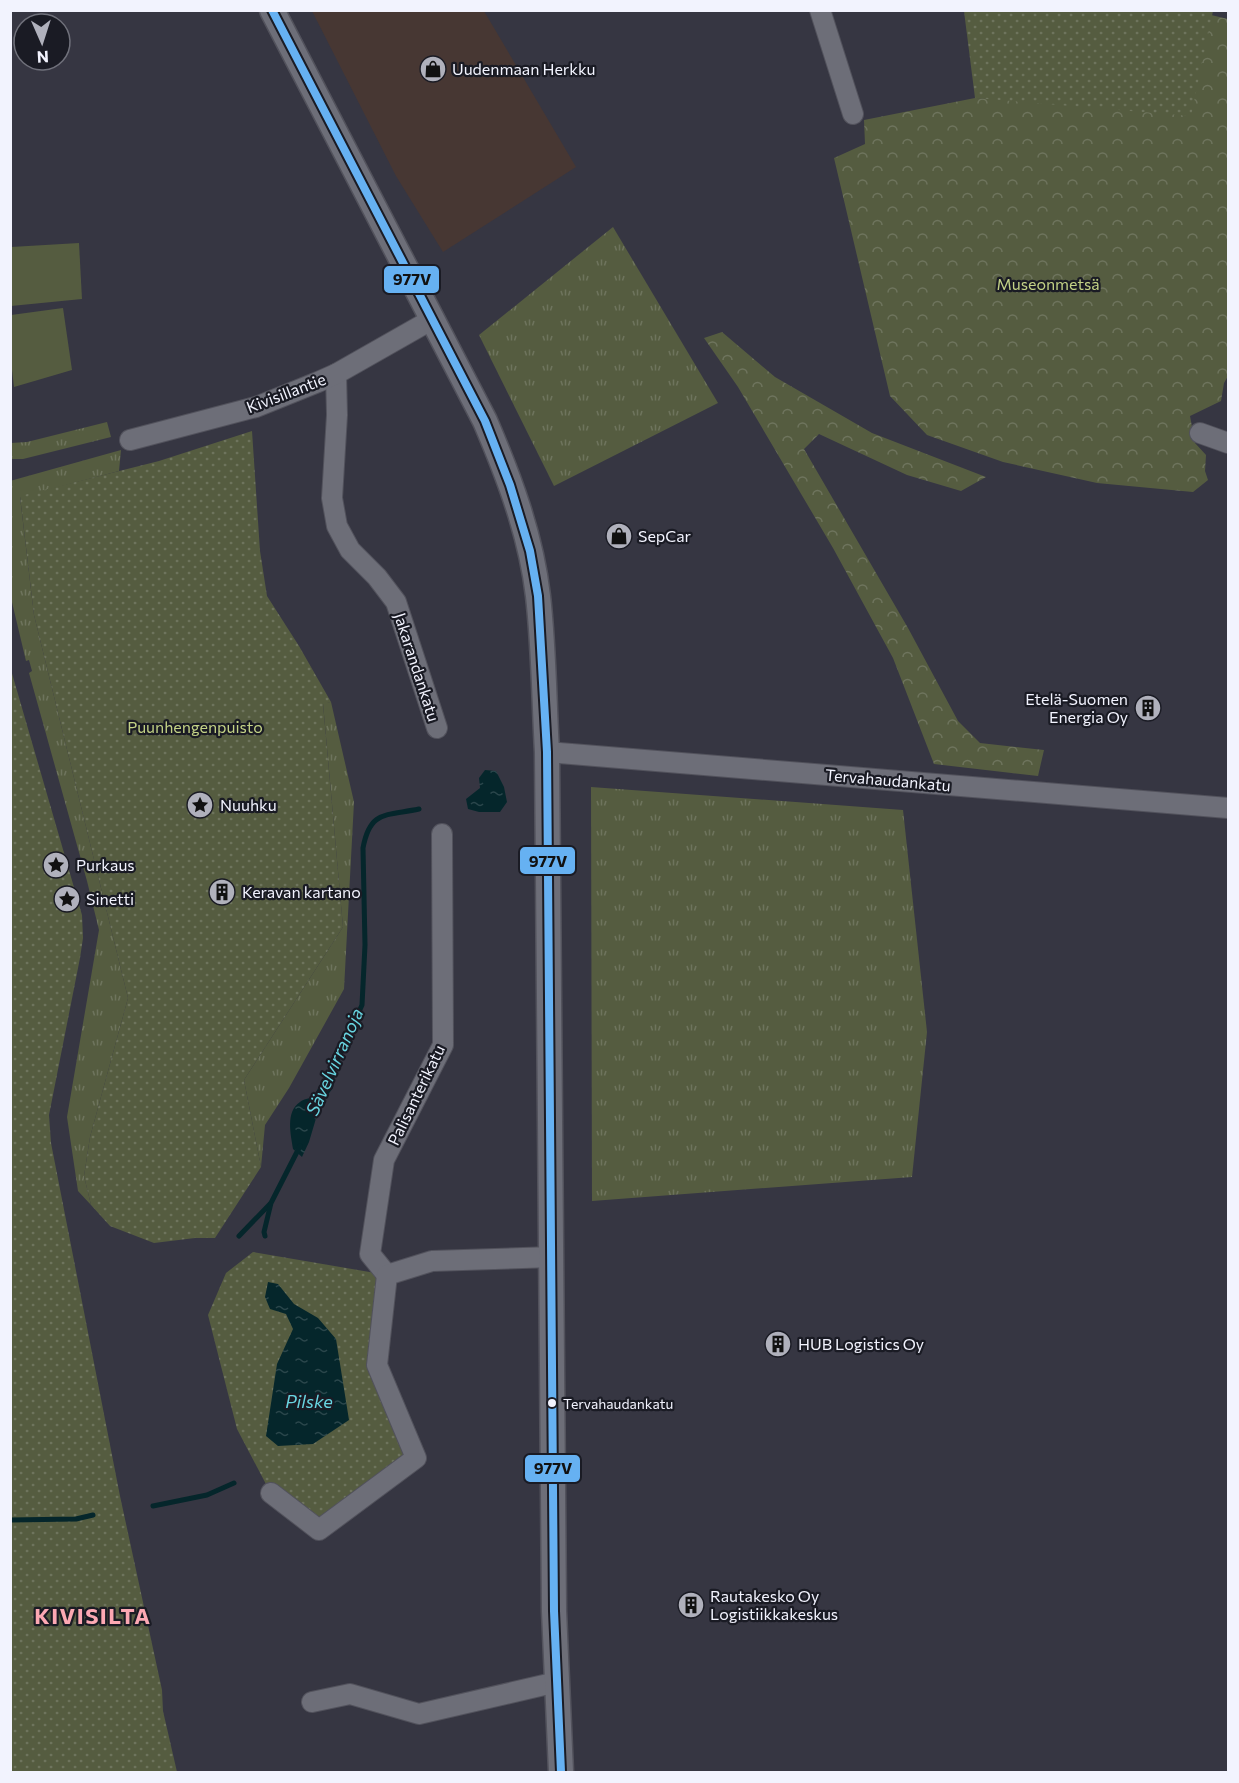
<svg xmlns="http://www.w3.org/2000/svg" width="1239" height="1783" viewBox="0 0 1239 1783" font-family="Commissioner,sans-serif">
<defs>
<pattern id="grass-tufts" width="24" height="20" patternUnits="userSpaceOnUse" patternTransform="scale(1.5)"><rect width="24" height="20" fill="#555c40"/><path d="M3 7l-1-3M5 7V3M7 7l1-3M15 17l-1-3M17 17v-4M19 17l1-3" fill="none" stroke="#6e745d"/></pattern>
<pattern id="forest-crowns" width="20" height="18" patternUnits="userSpaceOnUse" patternTransform="scale(1.5)"><rect width="20" height="18" fill="#555c40"/><path d="M2 6a3 3 0 1 1 6 0M12 15a3 3 0 1 1 6 0" fill="none" stroke="#6e745d"/></pattern>
<pattern id="park-dots" width="8" height="8" patternUnits="userSpaceOnUse" patternTransform="scale(1.5)"><rect width="8" height="8" fill="#555c40"/><path d="M2 2h.1M6 6h.1" fill="none" stroke="#6e745d" stroke-width="1.8" stroke-linecap="round"/></pattern>
<pattern id="water-ripples" width="26" height="14" patternUnits="userSpaceOnUse" patternTransform="scale(1.5)"><rect width="26" height="14" fill="#05262b"/><path d="M2 4q2-2 4 0t4 0M15 11q2-2 4 0t4 0" fill="none" stroke="#2a464b"/></pattern>
</defs>
<rect width="100%" height="100%" fill="#363642"/>
<path fill="#473733" d="M312,11H484L576,167L443,252L396,176Z"/>
<g fill="url(#grass-tufts)">
<path d="M613,227L718,403L554,486L479,335Z"/>
<path d="M107,422L111,437L23,459H11V443L27,442Z"/>
<path d="M121,450L119,471L20,497L34,615L128,998L90,1137L84,1176L91,1205L78,1191L67,1117L99,930L87,881L29,673L32,671L29,660L26,661L11,598L10,481Z"/>
<path d="M331,702L354,802L344,989L289,1088L265,1125L261,1167L244,1080L343,927L323,703Z"/>
<path d="M591,787L903,810L927,1032L912,1177L592,1201Z"/>
</g>
<g fill="url(#forest-crowns)">
<path d="M1211,15L1228,19V376L1224,383L1221,401L1190,416L1195,443L1206,455L1205,471L1208,480L1193,492L1097,483L1003,462L927,435L890,396L834,158L865,144L864,120L975,98L1010,99Z"/>
<path d="M722,332L775,377L872,433L986,477L961,491L907,475L819,434L804,449L908,628L958,721L980,743L1044,750L1038,776L934,764L893,658L833,548L738,387L704,338Z"/>
</g>
<g fill="url(#park-dots)">
<path d="M964,11H1213L1191,116L975,98Z"/>
<path d="M252,431L260,551L267,596L299,646L331,702L323,704L343,927L244,1080L261,1167L215,1238H195L154,1243L110,1226L91,1205L84,1176L90,1137L128,998L34,615L20,496L159,461Z"/>
<path d="M11,670L82,915L83,938L80,958L49,1115L51,1143L120,1496L162,1690L163,1711L177,1772H11Z"/>
<path d="M253,1252L387,1275L377,1365L416,1458L319,1530L268,1488L237,1429L208,1315L226,1273Z"/>
</g>
<g fill="#555c40">
<path d="M79,243L82,299L11,306V247Z"/>
<path d="M63,308L72,370L14,387L10,353L11,315Z"/>
</g>
<g fill="url(#water-ripples)">
<path d="M485,770L496,771L504,787L507,802L500,812H479L468,809L466,799L480,788L479,778Z"/>
<path d="M333,1069L335,1074L333,1088L320,1105L309,1142L302,1157L293,1149C291,1135 285,1112 300,1102C303,1099 309,1099 314,1096L325,1075Z"/>
<path d="M268,1282L278,1284L294,1304L318,1318L336,1339L349,1420L313,1444L278,1446L266,1436L277,1364L293,1329L286,1314L270,1309L265,1297Z"/>
</g>
<g fill="none" stroke-linecap="round" stroke-linejoin="round">
<g stroke="#05262b" stroke-width="5">
<path d="M331,1074L362,1005L365,945L363,848C370,810 386,816 419,809"/>
<path d="M239,1236L270,1204"/>
<path d="M265,1236L264,1232L271,1203L300,1146"/>
<path d="M153,1506L207,1495L234,1483"/>
<path d="M10,1520L76,1519L93,1515"/>
</g>
<defs>
<g id="minor">
<path d="M820,10L853,114"/>
<path d="M336,374L337,415L332,498L337,526L350,550L377,577L396,602L437,728"/>
<path d="M1200,433L1228,443"/>
<path d="M130,440L256,407L318,382L336,374L431,320"/>
<path d="M547,752L1228,808"/>
<path d="M387,1275L370,1254L384,1160L443,1045L442,834"/>
<path d="M271,1493L319,1530L416,1458L377,1365L387,1275L432,1261L553,1257"/>
<path d="M312,1702L350,1694L419,1714L557,1682"/>
</g>
<path id="tertiary" d="M272,10L485,421C509,477 531,535 538,596C544,648 544,700 547,752L554,1611L561,1772"/>
</defs>
<use href="#minor" stroke="#52525c" stroke-width="22"/>
<use href="#tertiary" stroke="#52525c" stroke-width="27"/>
<use href="#minor" stroke="#6d6e78" stroke-width="20"/>
<use href="#tertiary" stroke="#6d6e78" stroke-width="24"/>
<defs>
<path id="bus-1" d="M272,10L485,421L510,485L530,551L538,596L547,752L554,1611L561,1772"/>
</defs>
<use href="#bus-1" stroke="#1a1b24" stroke-width="12"/>
<use href="#bus-1" stroke="#66b1f2" stroke-width="8"/>
</g>
<defs>
<symbol id="shop-disc" viewBox="-11 -11 22 22"><circle r="9.5" fill="#b0b1bc" stroke="#1a1b24"/><path d="M-5-2.5h2.3a2.7 3.5 0 0 1 5.4 0H5L5.5 6h-11ZM-1.5-2.5h3a1.5 2.3 0 0 0-3 0Z" fill="#111"/></symbol>
<symbol id="building-disc" viewBox="-11 -11 22 22"><circle r="9.5" fill="#b0b1bc" stroke="#1a1b24"/><path d="M-4-6H4V6H1V3H-1V6H-4ZM-2.5-4.3h1.7v1.8h-1.7ZM.8-4.3h1.7v1.8H.8ZM-2.5-1h1.7V.8h-1.7ZM.8-1h1.7V.8H.8Z" fill="#111"/></symbol>
<symbol id="sight-disc" viewBox="-11 -11 22 22"><circle r="9.5" fill="#b0b1bc" stroke="#1a1b24"/><path d="M0-6L1.8-2.2L6-1.7L2.9 1.2L3.7 5.4L0 3.3L-3.7 5.4L-2.9 1.2L-6-1.7L-1.8-2.2Z" fill="#111"/></symbol>
</defs>
<g fill-rule="evenodd">
<use href="#shop-disc" x="418" y="54" width="30" height="30"/>
<use href="#shop-disc" x="604" y="521" width="30" height="30"/>
<use href="#building-disc" x="1133" y="693" width="30" height="30"/>
<use href="#sight-disc" x="185" y="790" width="30" height="30"/>
<use href="#sight-disc" x="41" y="850" width="30" height="30"/>
<use href="#building-disc" x="207" y="877" width="30" height="30"/>
<use href="#sight-disc" x="52" y="884" width="30" height="30"/>
<use href="#building-disc" x="763" y="1329" width="30" height="30"/>
<use href="#building-disc" x="676" y="1590" width="30" height="30"/>
</g>
<circle fill="#f2f3fe" stroke="#1a1b24" stroke-width="2" cx="552" cy="1403" r="5"/>
<g text-anchor="middle" stroke-width="4.5" stroke-linejoin="round" paint-order="stroke">
<g font-size="14" fill="#f2f3fe" stroke="#1a1b24" text-anchor="start">
<text x="563" y="1409">Tervahaudankatu</text>
</g>
<g font-size="16" fill="#f2f3fe" stroke="#1a1b24" text-anchor="start">
<text x="452" y="75">Uudenmaan Herkku</text>
<text x="638" y="542">SepCar</text>
<text x="1128" y="705" text-anchor="end">Etelä-Suomen<tspan x="1128" dy="18">Energia Oy</tspan></text>
<text x="220" y="811">Nuuhku</text>
<text x="76" y="871">Purkaus</text>
<text x="242" y="898">Keravan kartano</text>
<text x="86" y="905">Sinetti</text>
<text x="798" y="1350">HUB Logistics Oy</text>
<text x="710" y="1602">Rautakesko Oy<tspan x="710" dy="18">Logistiikkakeskus</tspan></text>
</g>
<g font-size="16" fill="#c3d286" stroke="#1a1b24">
<text x="1048" y="290">Museonmetsä</text>
<text x="195" y="733">Puunhengenpuisto</text>
</g>
<g font-size="16" fill="#f2f3fe" stroke="#1a1b24">
<text transform="translate(286 393) rotate(-21)" y="6">Kivisillantie</text>
<text transform="translate(417 667) rotate(72)" y="6">Jakarandankatu</text>
<text transform="translate(888 780) rotate(5)" y="6">Tervahaudankatu</text>
<text transform="translate(416 1095) rotate(-64)" y="6">Palisanterikatu</text>
</g>
<g font-size="18" font-style="italic" fill="#68d5e1" stroke="#1a1b24">
<text transform="translate(335 1062) rotate(-66)" y="6">Sävelvirranoja</text>
<text x="309" y="1408">Pilske</text>
</g>
<g font-size="22" font-weight="bold" letter-spacing="1.5" fill="#fca8b3" stroke="#1a1b24">
<text x="93" y="1624">KIVISILTA</text>
</g>
</g>
<g stroke="#1a1b24" stroke-width="2">
<rect x="383" y="265" width="57" height="29" rx="6" fill="#66b1f2"/>
<rect x="519" y="846" width="57" height="29" rx="6" fill="#66b1f2"/>
<rect x="524" y="1454" width="57" height="29" rx="6" fill="#66b1f2"/>
</g>
<g font-size="16" text-anchor="middle" font-weight="bold" fill="#111">
<text x="412" y="285">977V</text>
<text x="548" y="867">977V</text>
<text x="553" y="1474">977V</text>
</g>
<rect width="1239" height="1783" fill="none" stroke="#f2f3fe" stroke-width="24"/>
<g transform="translate(42 42) rotate(177)"><circle r="28" fill="#1a1b24" stroke="#70717b" stroke-width="1.5"/>
<path d="M0-4.5L10 22L0 15L-10 22Z" fill="#b0b1bc"/>
<text y="-9" font-size="16" font-weight="bold" text-anchor="middle" fill="#f2f3fe">N</text>
</g>
</svg>
